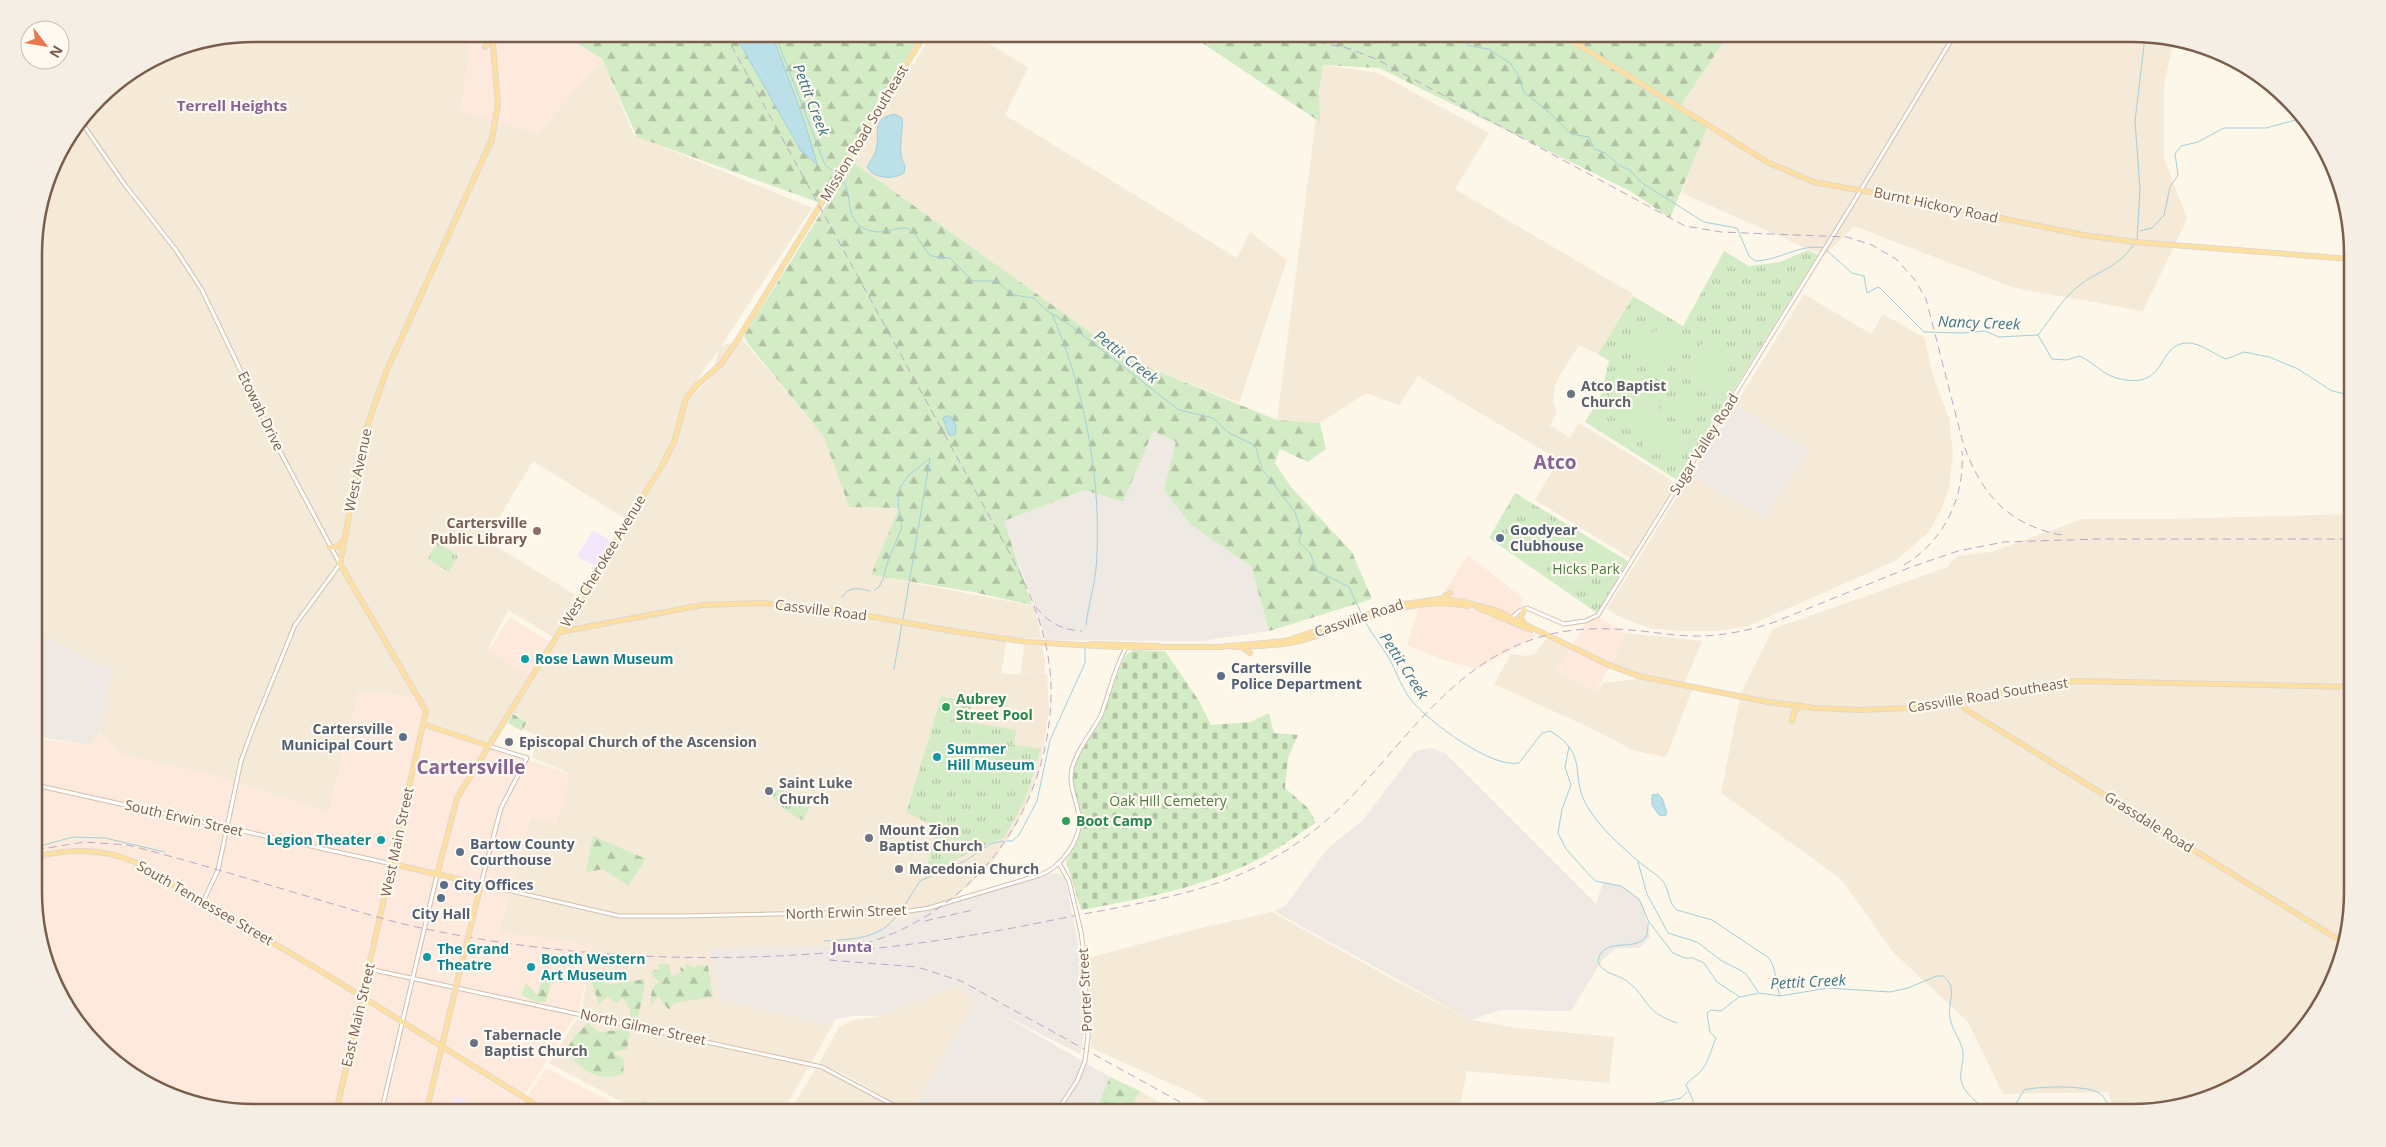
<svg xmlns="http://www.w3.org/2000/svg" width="2386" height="1147" viewBox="0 0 2386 1147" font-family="'Open Sans',sans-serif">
<defs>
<pattern id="grass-tufts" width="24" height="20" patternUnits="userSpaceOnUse" patternTransform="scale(1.25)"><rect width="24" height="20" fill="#d4ecc6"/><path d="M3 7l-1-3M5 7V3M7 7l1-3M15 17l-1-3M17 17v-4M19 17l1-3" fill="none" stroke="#b1c2a3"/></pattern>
<pattern id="forest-firs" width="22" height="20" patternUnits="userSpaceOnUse" patternTransform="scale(1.25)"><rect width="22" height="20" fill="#d4ecc6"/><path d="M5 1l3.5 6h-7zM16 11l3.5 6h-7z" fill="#b1c2a3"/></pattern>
<pattern id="cemetery-stones" width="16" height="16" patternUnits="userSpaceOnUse" patternTransform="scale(1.25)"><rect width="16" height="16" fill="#d4ecc6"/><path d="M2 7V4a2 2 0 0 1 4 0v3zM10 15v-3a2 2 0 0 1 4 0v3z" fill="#b1c2a3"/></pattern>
</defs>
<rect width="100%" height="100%" fill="#fdf7e9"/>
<g fill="#f5e9d7">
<path d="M255,34H471L461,111L538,133L602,59L634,135L812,208L721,346L742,339L824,437L849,507L899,508L872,575L1034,606L1042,639L1007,637L1001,674H1034L1021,673L1024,645L1042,647L1045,662L1044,674H1047L1049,710L1040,768L1029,798L1014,829L990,866L949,902L839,945L711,949L721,1000L832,1026L782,1113H642L549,1063L582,1011L592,945L499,932L531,817L571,774L532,757L540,738L524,729L528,722L513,713L665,466L676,440L686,403L712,376L719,349L683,400L671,442L627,520L533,461L490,533L486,540L579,597L553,637L508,610L487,650L529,675L488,743L428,722L419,693L411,697L358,691L328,812L209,774L121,755L100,733L113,668L91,660L43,634L35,645L34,240L57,157L109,89L171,50Z"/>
<path d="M932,34H975L1028,68L1005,115L1237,258L1250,232L1287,260L1239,403L1126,358L853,162Z"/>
<path d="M1729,34H2131L2173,43L2164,85V158L2187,219L2143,311L2015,288L1854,226L1824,256L1682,193L1692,161L1680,108Z"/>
<path d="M1323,65L1378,73L1489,133L1455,189L1633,294L1598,354L1579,345L1556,382L1553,401L1557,413L1550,425L1570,438L1579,423L1676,483L1630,558L1535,500L1559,460L1418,376L1399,405L1366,393L1320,423L1277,420Z"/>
<path d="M1804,294L1871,334L1883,314L1925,338L1932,373L1949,419L1953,455L1949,487L1941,510L1928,533L1895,561L1748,626L1717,631H1680L1649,628L1622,618L1607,609L1690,476L1765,519L1808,449L1735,405Z"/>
<path d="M2351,514L2352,892L2330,990L2297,1038L2254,1076L2202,1102L2145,1113H2114L2108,1092L2003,1094L1968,1022L1893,952L1841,879L1721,793L1741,693L1773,629L1948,567L1952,560L1959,556L1991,552L2083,519H2169Z"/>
<path d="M1625,633L1702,641L1684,684L1641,675L1612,664Z"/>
<path d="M1546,639L1569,649L1556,671L1595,692L1603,683L1637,679L1692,690L1666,757L1632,750L1597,731L1494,684L1511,654L1526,656L1535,654Z"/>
<path d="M1272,912L1396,981L1471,1020L1518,1028L1614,1037L1609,1083L1467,1071L1461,1102L1431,1113H1227L1190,1092L1091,1048L1088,958L1201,928Z"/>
<path d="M956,986L977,1000L910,1113L852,1078L819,1063L840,1026L854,1020L881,1016Z"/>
<path d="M816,1068L828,1072L906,1113H789Z"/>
<path d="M1140,1091L1178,1113H1127Z"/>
</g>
<g fill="#fee9dd">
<path d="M471,34H562L602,59L538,133L461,111Z"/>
<path d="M1468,555L1524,599L1513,623L1537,635L1477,669L1443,660L1407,645L1419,607L1427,598L1439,597L1444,592Z"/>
<path d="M1595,615L1625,633L1612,664L1595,692L1555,671L1589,618Z"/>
<path d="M510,617L550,642L529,675L486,650L493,644Z"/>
<path d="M358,691L416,698L428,722L484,746L571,774L557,824L531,817L499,932L593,945L579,1010L513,1113H485L457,1096L447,1113H255L187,1097L121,1058L79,1027L50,976L36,921L35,738L88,745L100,733L121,755L209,774L328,812Z"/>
<path d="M546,1068L632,1113H517Z"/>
</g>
<g fill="#eee9e2">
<path d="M1735,405L1808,449L1765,519L1690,476Z"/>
<path d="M1152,431L1176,442L1191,525L1251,566L1269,631L1202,641L1046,640L1004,521L1085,490L1123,502Z"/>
<path d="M43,634L91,660L113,668L100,733L88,745L35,736V645Z"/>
<path d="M1431,748L1445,753L1596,904L1603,883L1621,886L1639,899L1644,908L1650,937L1640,948H1617L1603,959L1571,1011L1500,1010L1471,1020L1274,911L1286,905L1327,849L1363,820L1415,751Z"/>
<path d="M1056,873L1065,877L1080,955L1084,1034L1080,1054L996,1011L1110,1077L1093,1113H910L976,1000L956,986L881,1016H854L835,1019L832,1026L721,1000L711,949L839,945L949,902Z"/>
</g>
<g fill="#f4e6fa">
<path d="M593,530L611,541L596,567L577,556Z"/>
<path d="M457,1096L485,1113H447Z"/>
</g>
<g fill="url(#grass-tufts)">
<path d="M1808,250L1818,255L1677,480L1585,422L1600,397L1609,361L1598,354L1633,296L1683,326L1724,251L1749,266L1780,262Z"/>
<path d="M1515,493L1628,561L1597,613L1489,538Z"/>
<path d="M437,542L458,556L449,572L428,559Z"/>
<path d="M956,699L973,700L969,722L1016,730L1014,745L1041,749L1025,800L1004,838L982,846L925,876L936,827L906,812L933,725L949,729Z"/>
<path d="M779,789L813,800L803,821L785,810L771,795Z"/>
<path d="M642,1101L663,1105L662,1113H642Z"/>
</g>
<g fill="url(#forest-firs)">
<path d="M562,34H921L820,203L637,137L602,59Z"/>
<path d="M1189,34H1729L1680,107L1708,125L1670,218L1630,191L1379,68L1323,65L1319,92L1320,122Z"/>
<path d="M853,162L1126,358L1277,420L1320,423L1326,449L1308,462L1280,449L1275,463L1291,487L1352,552L1372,599L1269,631L1251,566L1191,525L1164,490L1176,442L1153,431L1123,502L1085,490L1004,521L1032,605L973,592L871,575L899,508L849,507L824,437L749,345L744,336Z"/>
<path d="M593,836L646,859L628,886L603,869L586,872Z"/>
<path d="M658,964H669L672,977L681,972L680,967L686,970V964L694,968L699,965L708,966L713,997L674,1003L669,1010L658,996L651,1007C651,995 650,989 660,981L653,978L651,972L659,969Z"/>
<path d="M602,975L603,981L606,985L645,979C644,998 640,1005 637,1022L631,1020L630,1010L623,998L616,1003L607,997L599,1004L591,980Z"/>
<path d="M548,977L552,981C549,988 549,995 545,1002H537L521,995L526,983L537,995L541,983Z"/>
<path d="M588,1023L599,1032L631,1029L627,1049L613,1052L624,1060L623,1074C592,1083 587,1069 564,1053L575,1036Z"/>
<path d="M1110,1077L1140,1091L1127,1113H1094Z"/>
</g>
<g fill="url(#cemetery-stones)">
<path d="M1133,650L1165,651L1199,701L1211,725L1250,722L1269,713L1274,733L1298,735L1288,758L1285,788L1308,808L1316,823C1298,834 1280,848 1261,858C1205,887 1142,899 1081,910L1066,861L1078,840L1082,825L1072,785L1073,770L1078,758L1099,723L1122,663L1127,654Z"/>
<path d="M513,714L527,722L522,731L508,723Z"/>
</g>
<g fill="#d4ecc6">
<path d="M1664,329L1676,332L1686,337L1664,375H1660L1626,350L1642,334Z"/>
<path d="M1711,333C1731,349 1734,373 1719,394L1684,370V366Z"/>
<path d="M1624,364L1665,390C1666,406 1645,422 1635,433C1603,409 1601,396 1624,364Z"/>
<path d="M1684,388C1698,398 1700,414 1691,429L1666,413V410Z"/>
<path d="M1657,422H1661L1683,439C1673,453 1656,456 1642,446Z"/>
<path d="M1533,510H1537L1557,525C1548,537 1533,540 1521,531Z"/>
<path d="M1543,538L1552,541L1561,547L1542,569L1520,548L1529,541Z"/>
<path d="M1581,539L1606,553L1605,559L1590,579C1576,569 1572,554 1581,539Z"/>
<path d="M1566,549C1580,560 1581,576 1571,590L1548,574Z"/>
<path d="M941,696L956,699L949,730L933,725Z"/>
<path d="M978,740L1005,746C1000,764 988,773 970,770L975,741Z"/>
</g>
<g fill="#bce0e8" stroke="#a2cfdb">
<path d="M743,34H772L805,123L817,164L801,151L738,40Z"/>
<path d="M894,114L902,118C904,136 896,149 905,166L904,173C894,180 873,179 867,167C871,160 876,153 877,145C879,130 872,119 894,114Z"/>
<path d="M946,416H950L956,425L955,435H949L943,418Z"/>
<path d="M1658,794L1662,798L1667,813L1665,816L1659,815L1652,805V795Z"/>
</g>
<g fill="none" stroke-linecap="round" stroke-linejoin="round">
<g stroke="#a2cfdb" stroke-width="1">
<path d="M775,34L825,165L837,174"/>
<path d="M1454,34L1470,46L1488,49L1510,63L1517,73L1524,92L1550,113L1571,134L1589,137L1594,149L1605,153L1620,166L1630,170L1642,183L1704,222L1737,228L1749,256L1755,261C1778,261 1801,243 1824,248L1852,273L1864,276L1867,293L1878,287L1881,289L1924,332L1963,333L1985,331L1999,337L2038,335"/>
<path d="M840,177C854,191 844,214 860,226C881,240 897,224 909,229C918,234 923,249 931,256L950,258L973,281H996L1013,295L1034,298L1046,310L1067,323L1179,410L1213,418L1229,433L1252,444L1256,448L1262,469L1295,512L1301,531L1299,542L1310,553L1317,571L1349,587L1362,615"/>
<path d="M2140,231L2152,228L2164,215L2170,187L2178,175L2175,154L2181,146L2198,142L2224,128H2266L2303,118"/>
<path d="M2137,240L2140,190L2135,121L2145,37"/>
<path d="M1052,314C1085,388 1103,487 1096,569C1094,588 1088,606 1086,625"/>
<path d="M2038,335L2052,359L2067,360L2079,356C2098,364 2102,377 2126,380C2168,386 2157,344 2187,343C2202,343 2213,354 2226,359L2244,352L2269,357L2298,369L2332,391L2351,395"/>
<path d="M2038,335C2051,319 2063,297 2080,285C2102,268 2117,269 2135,243"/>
<path d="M874,590L879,587L883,579L888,561L902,527L898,504L900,487L908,476L930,458L903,619"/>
<path d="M842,597C849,586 859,588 870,591"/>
<path d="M1365,621C1372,635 1382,646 1390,660C1397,673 1402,689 1412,701C1428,721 1492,769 1519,763L1542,733L1550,731C1590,754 1569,776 1587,806C1600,828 1620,845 1638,861C1646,868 1655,873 1662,880C1670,890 1668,903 1677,910L1712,920L1769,958C1777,969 1775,984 1780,996"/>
<path d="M894,669L902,624"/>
<path d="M1569,747L1565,767L1571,785L1562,809L1558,833L1566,849L1595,881L1621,886L1639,899L1649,922L1673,953L1685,958H1693L1704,963L1717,982L1740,997L1759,993L1780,996L1828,988L1890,992L1908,988L1937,976H1943C1959,988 1947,1002 1950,1018C1952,1031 1963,1042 1963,1054C1964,1064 1958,1075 1962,1084C1968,1099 1996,1122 2012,1109C2017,1104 2020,1096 2024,1090C2039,1086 2087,1085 2099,1093C2106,1097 2108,1106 2111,1113"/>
<path d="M1007,841H1012L1019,835L1037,801L1050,740L1085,663V647"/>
<path d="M36,847L73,837L105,838L165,852"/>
<path d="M1638,862L1647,894L1668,933L1697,942L1722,961L1740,970L1746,974L1758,992"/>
<path d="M903,908L920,881L965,861L990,844L1003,841"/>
<path d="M1648,923C1648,928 1648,934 1645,938C1633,952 1601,936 1598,962C1603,974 1617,974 1627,981C1650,999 1642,1011 1677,1023"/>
<path d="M824,941C852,939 880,940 897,915"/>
<path d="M1439,1110L1442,1113"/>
<path d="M1553,1113L1642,1106L1681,1098L1687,1092"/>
<path d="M1693,1113V1100L1686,1085C1689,1079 1696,1077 1701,1071C1710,1060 1711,1049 1716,1038L1710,1032L1707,1013L1711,1010L1721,1011L1739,997"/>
</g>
<defs>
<g id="minor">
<path d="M82,123L125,185L176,250L202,290L274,440L340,564L295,625L253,728L241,761L218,870L203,902"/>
<path d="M1512,618L1519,611L1527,608L1564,624L1585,621L1598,615L1850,208L1955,34"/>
<path d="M489,746L527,758L501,808L481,884L619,916H682L910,911L929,908L1040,875C1060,868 1082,840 1079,818C1078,801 1068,787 1072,769C1077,749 1092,733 1101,715C1110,692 1114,668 1127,646"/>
<path d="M35,785L392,864"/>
<path d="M1059,863L1069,881L1073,898"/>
<path d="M1081,932L1084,955L1088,1036"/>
<path d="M369,969L822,1067L908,1113"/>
<path d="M381,1113L437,875"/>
<path d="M1056,1113L1077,1081L1085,1061"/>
</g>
<g id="major">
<path d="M1561,34L1769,163L1814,182L1908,199L2083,235L2135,242L2350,259"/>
<path d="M485,47L492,37"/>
<path d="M330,547H337L343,541"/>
<path d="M1441,599L1450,593"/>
<path d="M1478,608L1531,630"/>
<path d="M1523,622L1521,617L1524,609"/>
<path d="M560,632L702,605L761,603L835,610L958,632L1028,642L1115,647H1220"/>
<path d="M1091,644L1158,646"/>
<path d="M1218,647L1285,641L1392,606L1439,599L1463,602L1495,610L1609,665L1638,676L1768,702L1816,708L1859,710L1907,708L2076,681L2352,687"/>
<path d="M1235,647C1257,646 1279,646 1300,641C1357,625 1408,594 1468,606"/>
<path d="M1243,648L1250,653"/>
<path d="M1960,700L1965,709L2341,941"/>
<path d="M1792,721L1794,712L1800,706"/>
<path d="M423,724L489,746"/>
<path d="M36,857C70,848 102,848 135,862L319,970L549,1113"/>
<path d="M392,864L481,884L478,896"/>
<path d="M437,875L457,798L661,467L674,442L686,399L697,385L720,365L737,341L925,34"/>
<path d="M336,1113L426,711L340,564L364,435L386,372L492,139L498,104L492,34"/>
<path d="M426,1113L455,991"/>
</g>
</defs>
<use href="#minor" stroke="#d1bfae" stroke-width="5"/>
<use href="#major" stroke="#dcd5d0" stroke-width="6"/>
<use href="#minor" stroke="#fff" stroke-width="3"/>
<use href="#major" stroke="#fde0a1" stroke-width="4.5"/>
<g stroke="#bba6c9" stroke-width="1" stroke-dasharray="8 5" stroke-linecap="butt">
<path d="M725,34L1015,563C1034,601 1050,643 1051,686C1053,810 972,917 853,947"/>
<path d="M1280,34L1347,48L1376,59L1685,226L1721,232L1847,237L1872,245L1896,259L1915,280L1926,299L1962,439C1978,490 2006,525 2062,535"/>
<path d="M1904,565C1944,541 1965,498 1962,451"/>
<path d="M1036,607C1048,623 1063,630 1082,631"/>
<path d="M36,850L84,842L128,845C194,862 259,882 323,901C357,911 391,922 426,929C635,972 840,964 1048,921C1116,907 1198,897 1260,865C1292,849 1320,828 1345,803C1402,746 1449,669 1528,641C1565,627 1603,627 1641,631C1662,633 1682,637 1703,636C1727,635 1750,630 1772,623L1911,567L1958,551L2004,542L2099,539H2351"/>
<path d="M925,921L973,910"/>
<path d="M829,960L917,967L961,981L1200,1113"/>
</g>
<defs>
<g id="minor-bridge">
<path d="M1073,898L1081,932"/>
<path d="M1085,1061L1088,1036"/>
</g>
<path id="major-bridge" d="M455,991L478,896"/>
</defs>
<use href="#minor-bridge" stroke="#d1bfae" stroke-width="5" stroke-linecap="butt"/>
<use href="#major-bridge" stroke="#dcd5d0" stroke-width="6" stroke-linecap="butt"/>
<use href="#minor-bridge" stroke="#fff" stroke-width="3"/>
<use href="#major-bridge" stroke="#fde0a1" stroke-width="4.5"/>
</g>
<g fill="#6b7280" stroke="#fffaf1" stroke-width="2">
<circle cx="1571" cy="394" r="5"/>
<circle cx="509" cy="742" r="5"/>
<circle cx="769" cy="791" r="5"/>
<circle cx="869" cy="838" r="5"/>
<circle cx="899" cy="869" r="5"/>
<circle cx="474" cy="1043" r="5"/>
</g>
<circle fill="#8d6e63" stroke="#fffaf1" stroke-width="2" cx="537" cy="531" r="5"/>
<g fill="#5c6f8a" stroke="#fffaf1" stroke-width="2">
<circle cx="1500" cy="538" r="5"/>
<circle cx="1221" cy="676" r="5"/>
<circle cx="403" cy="737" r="5"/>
<circle cx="460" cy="852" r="5"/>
<circle cx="444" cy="885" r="5"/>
<circle cx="441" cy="898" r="5"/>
</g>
<g fill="#0f9aa8" stroke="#fffaf1" stroke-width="2">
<circle cx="525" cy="659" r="5"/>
<circle cx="937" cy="757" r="5"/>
<circle cx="381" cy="840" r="5"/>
<circle cx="427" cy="957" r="5"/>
<circle cx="531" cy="967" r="5"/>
</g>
<g fill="#2e9e5b" stroke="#fffaf1" stroke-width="2">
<circle cx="946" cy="707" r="5"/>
<circle cx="1066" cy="821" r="5"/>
</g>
<g text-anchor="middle" stroke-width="4.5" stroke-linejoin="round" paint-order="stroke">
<g font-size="14" fill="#7a5e4b" stroke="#fffaf1">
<text transform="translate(864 133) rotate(-59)" y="5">Mission Road Southeast</text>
<text transform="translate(1936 205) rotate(12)" y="5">Burnt Hickory Road</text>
<text transform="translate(261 411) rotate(64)" y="5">Etowah Drive</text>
<text transform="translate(1704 444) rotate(-58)" y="5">Sugar Valley Road</text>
<text transform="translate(358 470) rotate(-78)" y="5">West Avenue</text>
<text transform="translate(603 561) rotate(-59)" y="5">West Cherokee Avenue</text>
<text transform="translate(821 610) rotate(7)" y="5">Cassville Road</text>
<text transform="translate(1359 618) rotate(-18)" y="5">Cassville Road</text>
<text transform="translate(1988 695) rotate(-9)" y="5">Cassville Road Southeast</text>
<text transform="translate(184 818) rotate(13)" y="5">South Erwin Street</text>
<text transform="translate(2149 822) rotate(32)" y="5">Grassdale Road</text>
<text transform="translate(397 842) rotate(-78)" y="5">West Main Street</text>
<text transform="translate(205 903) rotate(30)" y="5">South Tennessee Street</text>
<text transform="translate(846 912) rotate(-2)" y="5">North Erwin Street</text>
<text transform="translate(1085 990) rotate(-93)" y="5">Porter Street</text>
<text transform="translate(358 1015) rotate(-77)" y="5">East Main Street</text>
<text transform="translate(643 1027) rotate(12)" y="5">North Gilmer Street</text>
</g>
<g font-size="14" font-weight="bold" fill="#5b616d" stroke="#fffaf1" text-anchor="start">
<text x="1581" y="391">Atco Baptist<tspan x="1581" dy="16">Church</tspan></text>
<text x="519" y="747">Episcopal Church of the Ascension</text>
<text x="779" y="788">Saint Luke<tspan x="779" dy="16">Church</tspan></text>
<text x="879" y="835">Mount Zion<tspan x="879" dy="16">Baptist Church</tspan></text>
<text x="909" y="874">Macedonia Church</text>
<text x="484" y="1040">Tabernacle<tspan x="484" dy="16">Baptist Church</tspan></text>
</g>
<g font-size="14" font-weight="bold" fill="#785e54" stroke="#fffaf1" text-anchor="end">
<text x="527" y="528">Cartersville<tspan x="527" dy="16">Public Library</tspan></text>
</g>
<g font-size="14" font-weight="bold" fill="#4e5e75" stroke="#fffaf1" text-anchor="start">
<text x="1510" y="535">Goodyear<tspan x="1510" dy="16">Clubhouse</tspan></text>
<text x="1231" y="673">Cartersville<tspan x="1231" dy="16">Police Department</tspan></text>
<text x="393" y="734" text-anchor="end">Cartersville<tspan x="393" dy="16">Municipal Court</tspan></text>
<text x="470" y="849">Bartow County<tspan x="470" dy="16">Courthouse</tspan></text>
<text x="454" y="890">City Offices</text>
<text x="441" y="919" text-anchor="middle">City Hall</text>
</g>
<g font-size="14" fill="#4d7a40" stroke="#fffaf1">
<text x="1586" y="574">Hicks Park</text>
<text x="1168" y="806">Oak Hill Cemetery</text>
</g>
<g font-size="14" font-weight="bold" fill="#0d838f" stroke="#fffaf1" text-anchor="start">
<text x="535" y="664">Rose Lawn Museum</text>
<text x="947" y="754">Summer<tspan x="947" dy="16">Hill Museum</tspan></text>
<text x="371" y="845" text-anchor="end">Legion Theater</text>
<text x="437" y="954">The Grand<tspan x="437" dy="16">Theatre</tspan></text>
<text x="541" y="964">Booth Western<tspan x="541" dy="16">Art Museum</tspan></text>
</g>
<g font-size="14" font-weight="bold" fill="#27864d" stroke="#fffaf1" text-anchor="start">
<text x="956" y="704">Aubrey<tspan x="956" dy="16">Street Pool</tspan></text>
<text x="1076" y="826">Boot Camp</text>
</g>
<g font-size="15" font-style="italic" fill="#407786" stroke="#fffaf1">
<text transform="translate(811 100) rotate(69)" y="5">Pettit Creek</text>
<text transform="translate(1979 323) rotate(2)" y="5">Nancy Creek</text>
<text transform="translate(1126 357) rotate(38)" y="5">Pettit Creek</text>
<text transform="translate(1404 666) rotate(57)" y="5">Pettit Creek</text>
<text transform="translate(1808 982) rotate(-3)" y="5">Pettit Creek</text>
</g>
<g font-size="15" font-weight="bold" fill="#876395" stroke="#fffaf1">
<text x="232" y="111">Terrell Heights</text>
<text x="852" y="952">Junta</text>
</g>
<g font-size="19" font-weight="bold" fill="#876395" stroke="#fffaf1">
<text x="1555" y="469">Atco</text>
<text x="471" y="774">Cartersville</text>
</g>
</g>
<path d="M0 0H2386V1147H0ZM254 42H2132A212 212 0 0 1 2344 254V892A212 212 0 0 1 2132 1104H254A212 212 0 0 1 42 892V254A212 212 0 0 1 254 42Z" fill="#f4eee4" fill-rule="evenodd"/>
<path fill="none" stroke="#7a5e4b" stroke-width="2.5" d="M254 42H2132A212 212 0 0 1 2344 254V892A212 212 0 0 1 2132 1104H254A212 212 0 0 1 42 892V254A212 212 0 0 1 254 42Z"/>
<g transform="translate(45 45) rotate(121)"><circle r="24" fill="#fffaf1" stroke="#cabcaf"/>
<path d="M0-4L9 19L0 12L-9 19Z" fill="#ea774b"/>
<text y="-8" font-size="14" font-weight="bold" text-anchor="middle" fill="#7a5e4b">N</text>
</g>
</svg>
